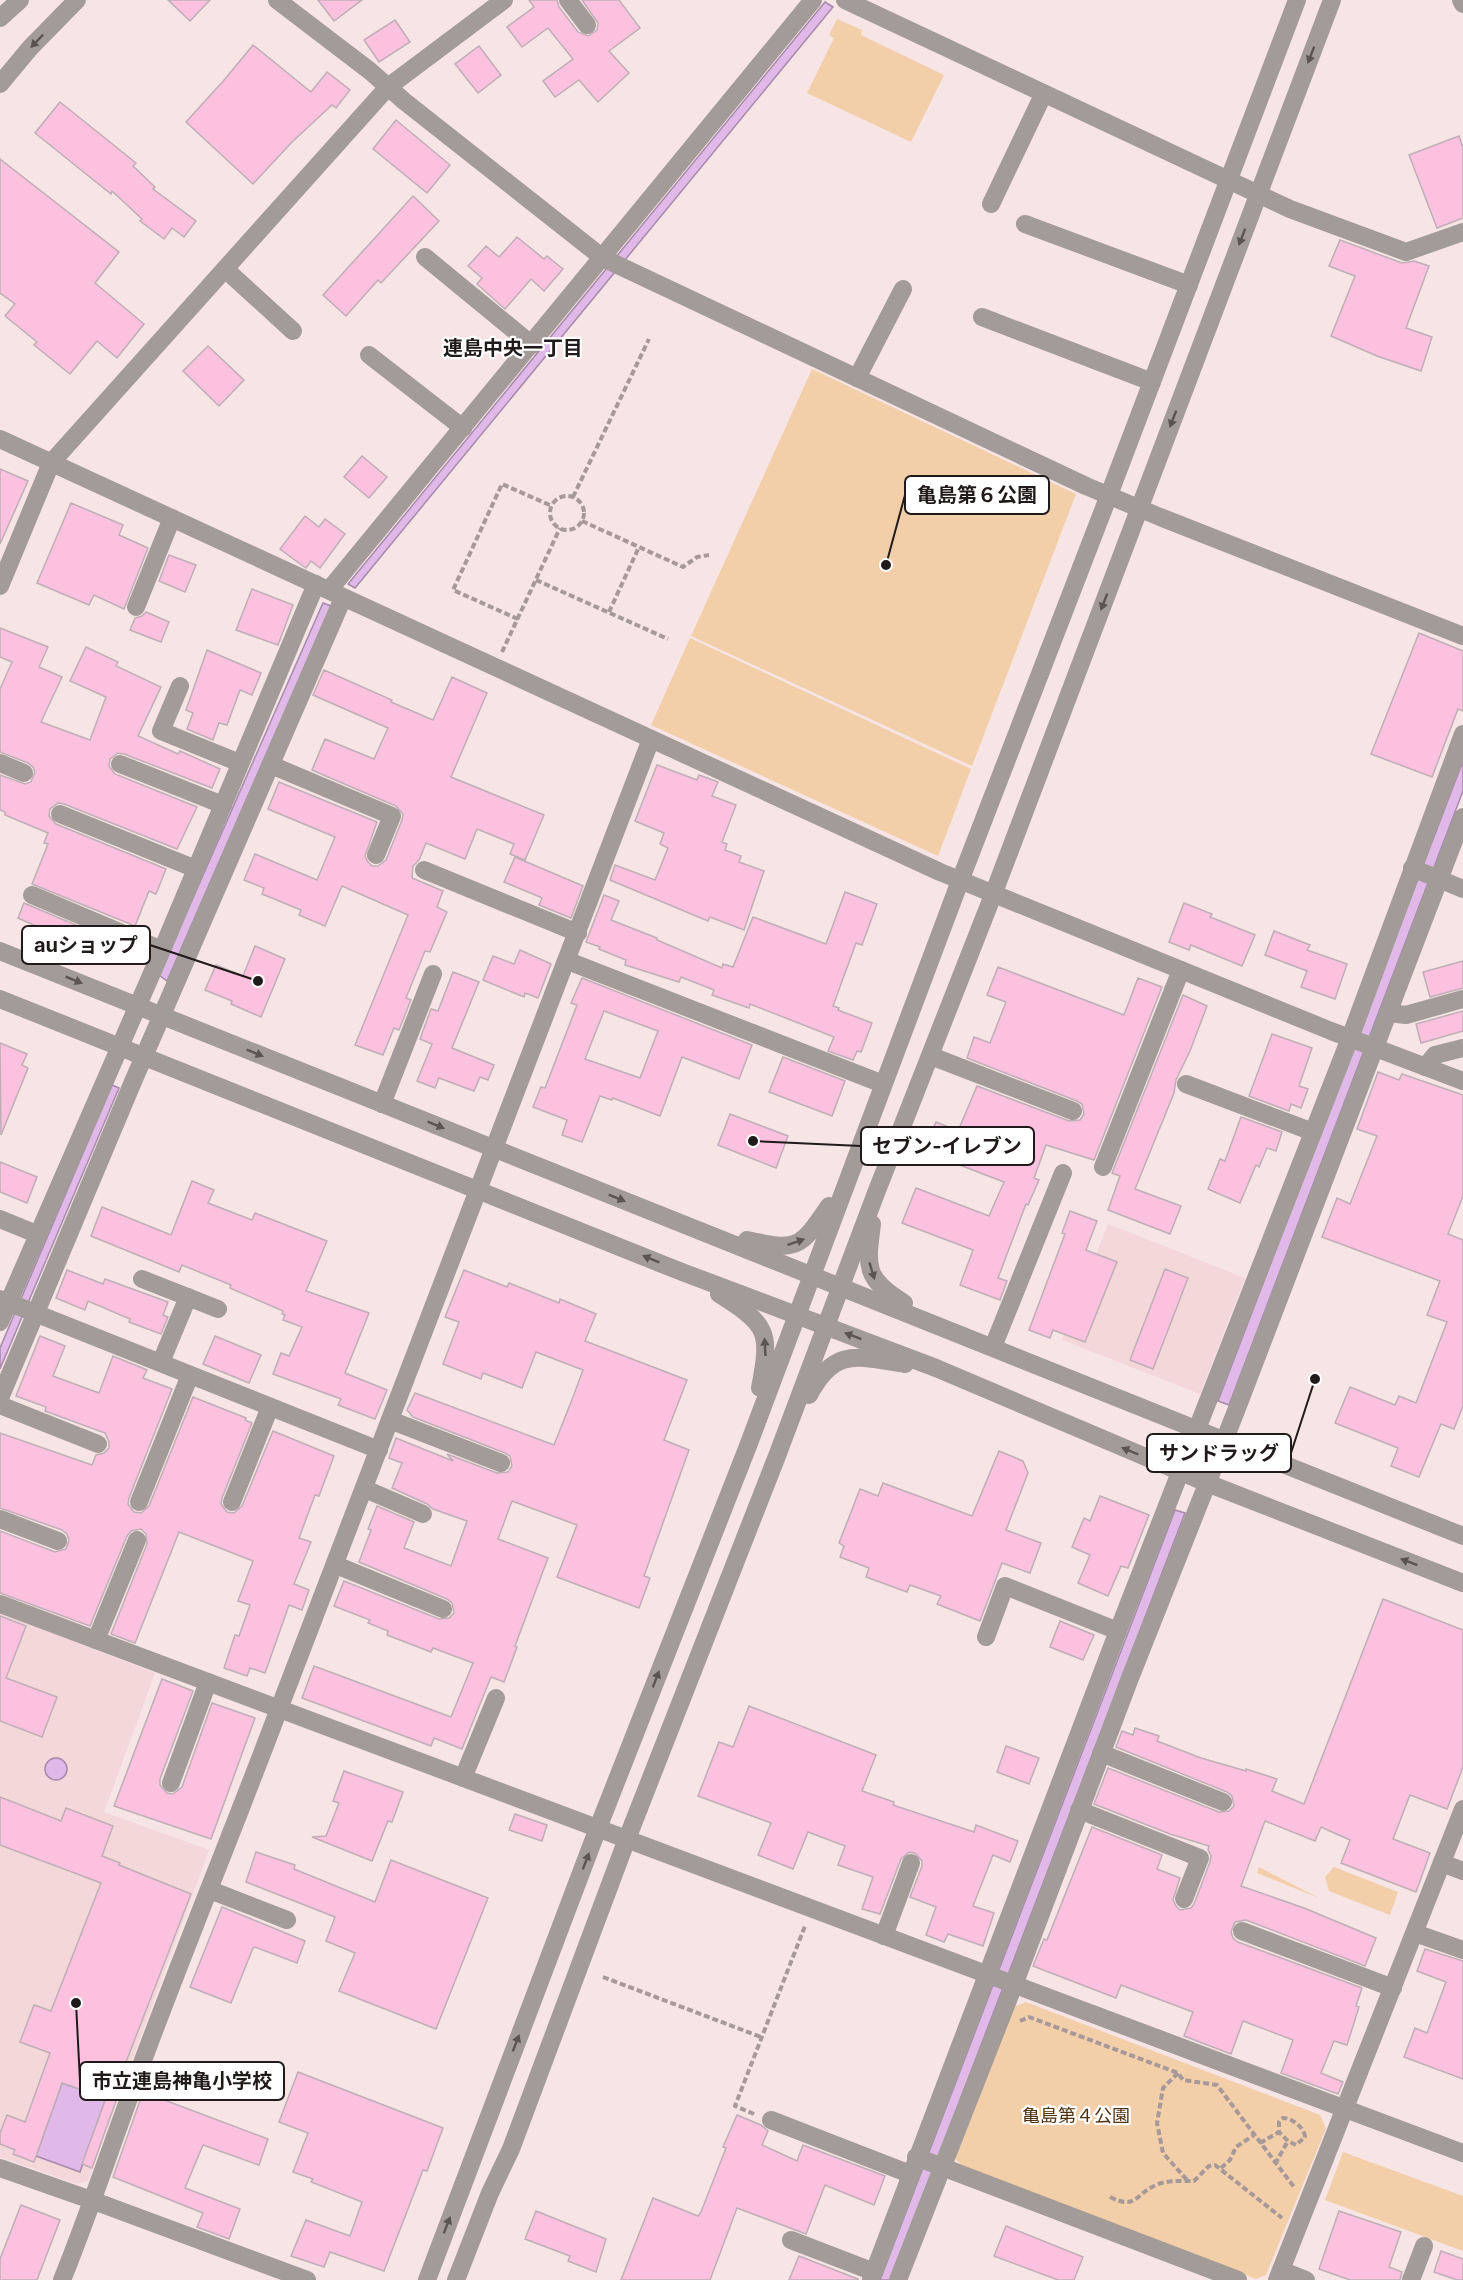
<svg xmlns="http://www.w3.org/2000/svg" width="1463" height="2280" viewBox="0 0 1463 2280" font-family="Inter,'Noto Sans JP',sans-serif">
<rect width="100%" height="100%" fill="#f7e4e5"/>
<g fill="#f3d7d9">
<path d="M1108,1224L1245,1278L1200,1394L1062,1340Z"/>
<path d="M0,1613L155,1673L104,1812L209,1850L88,2181L77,2184L0,2157Z"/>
</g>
<g fill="#f2cfa9">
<path d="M837,19L862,30L861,35L944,75L911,142L807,93L834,38L829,35Z"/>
<path d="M812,369L1076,494L972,766L691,636Z"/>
<path d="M690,638L971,769L938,856L651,725Z"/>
<path d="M1259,1867L1319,1898L1257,1873Z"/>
<path d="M1334,1867L1398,1892L1390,1915L1329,1891L1325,1877Z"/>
<path d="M1026,2002L1320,2115L1326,2128L1266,2275L1256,2279L963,2168L955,2158L1014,2007Z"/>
<path d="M1343,2152L1463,2196V2251L1325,2200Z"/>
</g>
<g fill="#e0b9e9" stroke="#a689ab" stroke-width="1.5">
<path d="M825,2L833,7L355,588L348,584Z"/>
<path d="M323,603L331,606L167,981L159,975Z"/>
<path d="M1463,761V791L1229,1405L1218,1401Z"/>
<path d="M112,1085L119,1088L0,1369V1348Z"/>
<path d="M1175,1510L1185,1513L891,2280H880Z"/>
<circle cx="56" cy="1769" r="11"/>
<path d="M62,2083L106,2098L80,2172L36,2156Z"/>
</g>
<g fill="#fcc1df" stroke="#beaeb6" stroke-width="1.5" fill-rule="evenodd">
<path d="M168,0H210L190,21Z"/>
<path d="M318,0H362L334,21Z"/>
<path d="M529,0H557L559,7L578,32L588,36L597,30L598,23L582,0H619L640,28L609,51L629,73L598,102L579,80L555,97L543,81L573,59L548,28L522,47L507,27L534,7Z"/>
<path d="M395,20L410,42L379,62L364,40Z"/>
<path d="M253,45L311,92L327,72L350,90L336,108L332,105L292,142L253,184L186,122L225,79Z"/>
<path d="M479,46L501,75L478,93L455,64Z"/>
<path d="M60,102L136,163L133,166L155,187L153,189L196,221L184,237L172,228L164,239L140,221L142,219L112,191L111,194L35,133Z"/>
<path d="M396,120L450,165L427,193L373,149Z"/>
<path d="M1459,136L1463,148V218L1437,228L1409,155Z"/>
<path d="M0,159L119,252L95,283L144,324L117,358L97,341L70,374L34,345L37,342L5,316L15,304L0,293Z"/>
<path d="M413,196L439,221L381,283L378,280L346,316L323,295Z"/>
<path d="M517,237L544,259L547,256L563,269L544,291L531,279L505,309L477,284L482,278L468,266L486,246L499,257Z"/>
<path d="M1340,240L1402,263L1414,261L1429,266L1406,328L1432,337L1421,371L1377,356L1331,336L1355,276L1329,266Z"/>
<path d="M208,346L244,380L219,406L183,371Z"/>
<path d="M362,456L387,477L369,498L344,477Z"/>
<path d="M0,469L28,481L0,544Z"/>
<path d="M71,503L123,525L119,535L148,548L124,609L94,595L89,605L37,583Z"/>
<path d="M305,516L319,527L325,519L345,534L320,568L311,561L306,568L303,566L280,549Z"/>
<path d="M169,555L196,565L185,592L159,581Z"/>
<path d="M252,589L293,605L278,645L236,630Z"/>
<path d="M146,612L169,622L161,642L130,630L135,618L142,616Z"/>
<path d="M0,628L48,647L39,667L62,677L41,722L90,740L106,697L70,681L86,647L118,662L116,666L161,687L138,736L178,754L180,751L220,769L212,788L124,754L118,753L110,759L109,766L115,774L197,807L177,849L64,804L58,803L50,809L49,816L56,824L166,869L156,894L149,891L135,926L32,884L48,844L44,843L48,833L5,815V812L0,810V775L25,784L31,782L35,772L33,767L28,763L0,752V689L12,662L0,657Z"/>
<path d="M1419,633L1463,651V711L1458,709L1432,777L1371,754Z"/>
<path d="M207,650L261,673L252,695L240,690L227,725L219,723L213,740L187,729L193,713L186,710Z"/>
<path d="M324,670L392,700L391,702L433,720L452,677L487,693L451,777L544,815L525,860L510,854L514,844L477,829L465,859L426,843L419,860L413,866L412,878L443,891L437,907L447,912L430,952L425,951L406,998L411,1000L399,1030L394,1028L383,1055L355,1045L408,915L342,886L325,926L299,915L301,910L262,894L264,888L244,880L255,854L317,880L335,837L268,809L279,782L377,822L365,856L368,862L372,866H378L386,860L402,820L403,814L396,806L312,770L325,739L374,759L388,728L313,695Z"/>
<path d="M657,765L697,780L699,775L718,782L712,796L736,805L722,842L727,844L725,850L741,856L739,862L764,871L744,930L710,917L708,921L610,880L615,865L655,880L668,848L660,844L664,833L635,821Z"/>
<path d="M515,857L583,886L571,918L539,905L542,898L540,897L504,882Z"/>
<path d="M845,892L877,904L862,945L856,943L833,1006L839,1008L838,1010L872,1023L861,1052L857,1051L853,1060L828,1051L834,1037L750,1004L749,1008L712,995L714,990L681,977L679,982L625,965L626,960L599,949L600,947L586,942L604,895L619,901L611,920L657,938V940L722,968L723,964L733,967L753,917L826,944Z"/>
<path d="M24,903L130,948L125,960L64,936L63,938L18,918Z"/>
<path d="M1184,903L1212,914L1210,917L1255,935L1242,966L1191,945L1189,950L1169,942Z"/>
<path d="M1274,931L1310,945L1307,950L1347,964L1335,999L1301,987L1307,971L1265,955Z"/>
<path d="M255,946L285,959L261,1017L231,1004L232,1001L205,990L216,965L243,976Z"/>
<path d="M520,950L551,964L538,998L525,993L524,997L483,980L493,956L514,964Z"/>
<path d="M1463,961V988L1430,997L1423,972Z"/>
<path d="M998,967L1124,1015L1138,978L1162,987L1094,1160L1046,1145L1034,1178L1039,1180L1028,1205L1026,1204L998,1278L1007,1281L1000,1300L960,1285L973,1250L902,1223L916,1188L989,1216L1004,1182L923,1151L936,1122L958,1131L977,1086L1069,1121L1080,1120L1084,1114L1082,1104L1077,1101L967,1058L974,1037L990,1043L1006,1002L987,995Z"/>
<path d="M453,972L479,982L452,1048L494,1065L488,1080L480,1077L474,1091L439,1078L435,1088L417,1081L432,1044L420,1039L431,1009L438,1011Z"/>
<path d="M582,978L752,1045L739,1079L682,1057L660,1116L613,1098L612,1100L600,1096L582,1142L562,1135L567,1120L533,1107L541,1087L545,1088L577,1005L571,1003ZM604,1011L658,1031L640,1078L585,1059Z"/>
<path d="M1183,995L1207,1006L1190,1051L1176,1080L1174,1093L1135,1189L1181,1206L1170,1234L1108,1210L1120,1176L1112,1173Z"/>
<path d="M1463,1011V1031L1421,1043L1416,1024Z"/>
<path d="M1272,1034L1312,1048L1299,1086L1308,1089L1301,1108L1291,1104L1289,1111L1249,1096Z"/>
<path d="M0,1043L27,1054L22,1065L28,1068L1,1135Z"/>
<path d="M783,1057L845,1081L832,1116L769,1092Z"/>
<path d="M1378,1072L1399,1080L1402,1074L1463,1095V1196L1448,1234L1463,1240V1406L1454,1429L1441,1424L1419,1477L1391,1466L1398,1448L1335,1423L1350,1387L1395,1405L1399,1396L1416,1403L1447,1322L1427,1315L1440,1281L1322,1237L1337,1198L1350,1204L1377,1136L1357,1129Z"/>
<path d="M730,1114L788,1136L776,1168L718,1145Z"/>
<path d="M1241,1117L1282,1132L1276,1151L1267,1148L1259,1167L1256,1165L1240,1203L1208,1189L1220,1159L1225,1161Z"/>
<path d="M0,1162L37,1177L27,1203L0,1192Z"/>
<path d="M192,1181L214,1190L208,1203L252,1220L255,1213L327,1241L306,1291L369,1313L345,1373L387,1390L375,1419L338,1405L341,1399L273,1374L281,1353L289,1356L302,1327L283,1320L285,1315L282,1314L283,1311L230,1288L231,1285L182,1265L179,1272L91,1236L102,1207L171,1235Z"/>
<path d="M1070,1211L1097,1221L1086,1250L1117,1262L1085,1342L1053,1330L1050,1338L1029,1330L1065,1234L1062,1233Z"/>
<path d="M1165,1269L1188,1278L1153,1369L1130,1360Z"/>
<path d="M67,1270L103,1284L105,1279L168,1302L163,1315L168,1317L161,1334L129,1322L130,1319L88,1301L85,1310L56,1298Z"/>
<path d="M464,1270L507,1287L509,1283L559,1303L560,1299L596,1314L585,1341L687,1380L664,1440L689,1450L644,1576L650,1578L639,1608L557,1577L577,1525L512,1501L498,1539L548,1558L515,1646L517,1647L504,1682L491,1677L462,1749L434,1738L431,1746L302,1698L314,1666L451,1717L473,1663L433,1648L431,1652L387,1635L388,1631L368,1623L370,1620L334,1606L344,1581L439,1619L449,1618L454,1613L452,1603L447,1599L359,1562L371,1530L368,1529L377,1506L414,1522L404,1548L451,1566L467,1521L433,1509L427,1504L392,1488L402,1463L389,1458L396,1438L453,1461L447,1454L497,1473L508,1472L512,1466L510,1456L505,1453L413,1417L407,1410L415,1393L554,1445L573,1397L583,1370L536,1352L522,1388L483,1373L481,1379L443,1364L459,1322L445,1317Z"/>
<path d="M40,1336L65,1346L53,1376L99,1393L113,1356L147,1370L143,1378L172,1389L129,1498L128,1504L134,1512L141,1513L149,1506L193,1397L246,1418L245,1420L252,1423L222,1498L221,1504L227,1512L234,1513L242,1506L273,1431L334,1456L319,1496L315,1495L299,1538L311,1542L294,1584L309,1590L302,1610L289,1605L265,1673L250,1668L247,1676L224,1668L235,1635L239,1636L250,1605L238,1601L253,1561L179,1532L135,1643L111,1634L147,1544L146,1534L141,1529L131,1531L127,1536L90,1626L0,1593V1531L55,1552L66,1549L69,1540L67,1534L62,1530L0,1508V1433L92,1465L96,1455L104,1453L109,1448V1442L105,1433L45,1411L46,1407L16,1396Z"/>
<path d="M215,1336L261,1355L249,1383L203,1364Z"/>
<path d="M999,1451L1023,1461L1028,1473L1006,1530L1041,1543L1030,1573L1002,1563L980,1621L937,1604L941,1596L910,1585L907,1592L866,1577L869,1568L840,1557L844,1546L839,1543L860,1489L878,1496L883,1483L972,1516Z"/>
<path d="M1100,1496L1149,1515L1128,1568L1121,1566L1108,1596L1078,1583L1090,1555L1072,1547L1084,1518L1090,1521Z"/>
<path d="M1383,1599L1463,1630V1767L1447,1809L1410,1795L1393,1839L1430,1853L1416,1892L1341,1863L1350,1840L1321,1827L1315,1841L1265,1821L1241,1886L1304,1908L1376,1938L1365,1966L1246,1920L1235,1922L1231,1932L1233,1938L1238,1942L1362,1988L1356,2006L1359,2007L1347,2045L1334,2041L1321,2073L1343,2082L1338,2094L1281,2073L1293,2040L1243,2021L1231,2054L1184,2036L1193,2012L1121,1985L1116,1998L1033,1966L1044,1939L1047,1940L1092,1827L1162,1855L1157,1869L1180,1878L1173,1900L1176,1906L1180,1910L1191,1908L1194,1904L1210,1862L1211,1856L1208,1850L1209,1846L1170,1834L1094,1804L1108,1768L1219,1812L1229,1811L1234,1806L1232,1796L1227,1792L1116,1747L1122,1731L1133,1735L1135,1728L1159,1736L1157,1741L1201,1758L1246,1771V1769L1277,1779L1272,1791L1304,1804Z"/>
<path d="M0,1616L26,1626L6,1678L57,1697L42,1737L0,1721Z"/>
<path d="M1060,1621L1094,1635L1083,1660L1050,1647Z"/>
<path d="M162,1679L193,1691L160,1779V1785L167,1793L173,1794L182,1787L212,1703L255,1718L211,1839L114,1806Z"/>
<path d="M749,1706L876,1755L862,1791L894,1802L893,1805L974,1832L976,1825L1018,1841L1010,1862L993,1855L973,1906L994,1913L983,1946L948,1934L944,1942L926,1935L936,1907L910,1897L922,1866V1861L915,1853L909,1852L901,1859L880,1914L862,1909L873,1877L838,1865L845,1846L808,1832L793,1869L758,1855L771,1823L698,1796L719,1742L733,1747Z"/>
<path d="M1006,1746L1039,1758L1029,1784L997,1772Z"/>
<path d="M344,1771L403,1792L392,1822L388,1821L372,1861L312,1837L326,1836L339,1803L333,1801Z"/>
<path d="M0,1797L61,1821L66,1808L113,1826L102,1856L120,1863L119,1865L191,1894L121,2075L123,2076L120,2083L122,2084L92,2168L82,2164L106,2098L62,2083L34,2162L13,2154L15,2150L0,2144V2133L7,2115L25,2122L50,2053L20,2042L34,2005L51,2011L101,1883L0,1845Z"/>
<path d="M515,1814L547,1825L542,1841L509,1830Z"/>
<path d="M256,1852L295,1865L294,1869L375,1902L391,1860L488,1898L436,2029L339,1991L355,1953L326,1941L335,1917L246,1882Z"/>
<path d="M222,1907L305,1941L297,1963L255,1947L253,1948L231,2003L190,1987Z"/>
<path d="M1425,1949L1463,1961V2079L1404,2057L1415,2028L1427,2033L1446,1982L1417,1971Z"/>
<path d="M298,2072L443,2128L427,2171L423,2170L384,2271L330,2252L324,2267L291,2256L306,2220L350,2236L362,2202L311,2182L313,2179L293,2172L308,2133L279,2122Z"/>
<path d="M143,2092L268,2139L259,2165L203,2145L185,2188L240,2209L229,2239L197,2227L203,2213L113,2177Z"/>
<path d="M737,2115L761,2125L768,2131L762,2145L797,2161L803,2145L885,2176L874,2205L825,2185L806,2234L737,2208L710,2280H621L653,2198L698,2216L701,2212L726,2148L723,2147Z"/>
<path d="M21,2205L60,2220L37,2280H0V2259Z"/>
<path d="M536,2211L606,2239L596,2272L568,2261L570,2256L525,2239Z"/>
<path d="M1339,2211L1401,2232L1389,2267L1402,2272L1400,2280H1350L1319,2269Z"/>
<path d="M1006,2226L1083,2257L1074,2280H1058L994,2256Z"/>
<path d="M1441,2251L1463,2259V2280H1457L1434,2272Z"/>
<path d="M799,2256L858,2279V2280H789Z"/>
</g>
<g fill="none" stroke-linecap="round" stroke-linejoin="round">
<g stroke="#a79999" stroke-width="4" stroke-dasharray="6 3" stroke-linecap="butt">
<circle cx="567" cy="513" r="17"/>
<path d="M573,497L649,339"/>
<path d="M582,521L683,567L697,557L709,555"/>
<path d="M536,580L668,639"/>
<path d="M609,612L639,547"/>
<path d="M518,619L453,590L502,484L552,506"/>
<path d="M502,652L560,528"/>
<path d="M603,1977L761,2037"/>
<path d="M1020,2021L1029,2017L1178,2073L1183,2080L1217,2085L1294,2187"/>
<path d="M1178,2073L1163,2088L1157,2123L1163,2153L1187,2180"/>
<path d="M754,2114L735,2106L805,1926"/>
<path d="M1260,2143L1279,2132V2122L1283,2118C1292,2118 1304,2127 1305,2137L1296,2145L1288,2141L1279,2132"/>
<path d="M1275,2164L1288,2141"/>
<path d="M1221,2168L1230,2160L1236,2147L1254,2135"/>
<path d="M1110,2197C1137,2210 1134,2195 1156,2185C1167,2180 1181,2181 1194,2181L1209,2166L1215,2165L1282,2218"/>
</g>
<g stroke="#a29b98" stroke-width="18">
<path d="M277,0L370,71L404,101L603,258L1086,486L1160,517L1463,636"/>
<path d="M568,0L587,25"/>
<path d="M845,0L1290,209L1406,252L1463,232"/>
<path d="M1461,0L1463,4"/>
<path d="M0,18L20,0"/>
<path d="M0,84L30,48L77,0"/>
<path d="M991,204L1043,95"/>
<path d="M1025,224L1189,285"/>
<path d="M425,257L532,345"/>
<path d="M225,269L293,331"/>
<path d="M982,317L1152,382"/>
<path d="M369,355L463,428"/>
<path d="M857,378L903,289"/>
<path d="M0,439L940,872L1331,1031L1463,1081"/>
<path d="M0,586L51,463L388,87L504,0"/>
<path d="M329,590L813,0"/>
<path d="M136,607L172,518"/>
<path d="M180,686L161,731L240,763"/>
<path d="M0,763L24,773"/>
<path d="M120,764L223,805"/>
<path d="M271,765L392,816L376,855"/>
<path d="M60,814L196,869"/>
<path d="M1412,868L1463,889"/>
<path d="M424,870L578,933"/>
<path d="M32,895L162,950"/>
<path d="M0,951L1463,1536"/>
<path d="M568,961L883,1084"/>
<path d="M0,999L682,1272L936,1368L1207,1483L1463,1583"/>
<path d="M1389,1013L1406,1015L1463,999"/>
<path d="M931,1056L1073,1111"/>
<path d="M1425,1067L1435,1055L1463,1048"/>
<path d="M1186,1084L1313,1132"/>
<path d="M382,1104L433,974"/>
<path d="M1103,1167L1181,970"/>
<path d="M0,1219L39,1235"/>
<path d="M872,1224C866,1269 865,1278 904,1303"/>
<path d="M747,1240C797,1251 800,1249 829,1206"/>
<path d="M142,1279L218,1309"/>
<path d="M719,1294C768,1325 771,1331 760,1388"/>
<path d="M0,1299L379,1450"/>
<path d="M0,1322L162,950L316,584"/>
<path d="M993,1347L1063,1173"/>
<path d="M161,1362L188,1297"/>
<path d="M809,1395C835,1346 858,1357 905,1364"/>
<path d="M0,1398L132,1084L343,598"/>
<path d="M0,1405L98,1444"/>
<path d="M390,1420L501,1463"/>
<path d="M365,1489L423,1514"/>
<path d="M139,1502L190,1375"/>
<path d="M232,1502L270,1407"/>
<path d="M0,1519L58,1541"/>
<path d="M336,1565L443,1609"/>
<path d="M0,1604L1463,2153"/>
<path d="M986,1637L1005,1586L1118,1631"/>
<path d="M96,1640L137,1540"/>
<path d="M1101,1753L1223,1802"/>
<path d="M463,1778L496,1698"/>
<path d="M171,1783L208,1682"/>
<path d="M1079,1810L1200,1858L1184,1899"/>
<path d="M1442,1863L1463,1871"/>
<path d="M210,1890L287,1920"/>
<path d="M1242,1931L1393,1988"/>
<path d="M1415,1933L1463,1950"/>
<path d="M884,1936L911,1863"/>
<path d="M771,2120L910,2174"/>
<path d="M916,2157L1238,2280"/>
<path d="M0,2168L94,2201L307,2280"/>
<path d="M791,2240L874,2272"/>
<path d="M1281,2270L1306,2280"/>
<path d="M62,2280C86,2221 106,2161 128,2101C174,1974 226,1849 274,1722C400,1395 528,1068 651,739"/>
<path d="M427,2280L598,1828L748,1446L960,881L1104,508L1297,0"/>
<path d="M456,2280L490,2193L511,2149L627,1839L777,1456L876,1193L993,895L1332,0"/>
<path d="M871,2280L1118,1631L1350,1038L1463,734"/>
<path d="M898,2280L1014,1985L1130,1678L1236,1411L1463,817"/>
<path d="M1277,2280L1463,1809"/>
<path d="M1411,2280L1424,2246"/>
</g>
</g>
<defs><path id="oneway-solid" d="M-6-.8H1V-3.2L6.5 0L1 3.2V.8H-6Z" transform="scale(1.5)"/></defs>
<g fill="#5a5453">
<use href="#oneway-solid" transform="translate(37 41) rotate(134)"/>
<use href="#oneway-solid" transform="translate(1311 55) rotate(111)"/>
<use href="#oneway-solid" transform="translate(1242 237) rotate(111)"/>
<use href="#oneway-solid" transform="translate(1173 419) rotate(111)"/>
<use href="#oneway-solid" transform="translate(1104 602) rotate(111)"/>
<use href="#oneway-solid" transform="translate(74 980) rotate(22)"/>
<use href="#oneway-solid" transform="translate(255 1053) rotate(22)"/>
<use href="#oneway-solid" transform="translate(436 1125) rotate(22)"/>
<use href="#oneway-solid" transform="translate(617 1198) rotate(22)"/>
<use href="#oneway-solid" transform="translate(796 1242) rotate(-19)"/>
<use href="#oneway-solid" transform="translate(651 1259) rotate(-158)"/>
<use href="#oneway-solid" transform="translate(872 1271) rotate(73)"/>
<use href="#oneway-solid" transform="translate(853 1336) rotate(-159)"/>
<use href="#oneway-solid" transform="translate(765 1347) rotate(-93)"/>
<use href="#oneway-solid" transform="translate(1130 1451) rotate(-157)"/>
<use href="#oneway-solid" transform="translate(1409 1562) rotate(-159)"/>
<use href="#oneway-solid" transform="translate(656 1679) rotate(-69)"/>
<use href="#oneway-solid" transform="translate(586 1861) rotate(-69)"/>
<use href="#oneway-solid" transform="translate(516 2043) rotate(-69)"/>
<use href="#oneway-solid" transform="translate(447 2225) rotate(-69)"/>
</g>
<g text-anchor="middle" stroke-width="4.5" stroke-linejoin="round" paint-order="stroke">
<g font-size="18" fill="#4f320e" stroke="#fff">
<text x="1076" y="2122">亀島第４公園</text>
</g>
<g font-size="20" font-weight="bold" fill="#201a1a" stroke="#fff">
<text x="513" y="355">連島中央一丁目</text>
</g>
</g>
<path fill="none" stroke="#201a1a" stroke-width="2" d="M886 565L905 495M258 981L150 945M753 1141L861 1146M1315 1379L1291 1453M76 2003L80 2081"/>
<g fill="#201a1a" stroke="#fff" stroke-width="2">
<circle cx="886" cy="565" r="6"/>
<circle cx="258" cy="981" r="6"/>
<circle cx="753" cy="1141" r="6"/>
<circle cx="1315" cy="1379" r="6"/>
<circle cx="76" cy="2003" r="6"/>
</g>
<g fill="#fff" stroke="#201a1a" stroke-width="2">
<rect x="905" y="476" width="144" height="38" rx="6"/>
<rect x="22" y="926" width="128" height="38" rx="6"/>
<rect x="861" y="1127" width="173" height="38" rx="6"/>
<rect x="1147" y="1434" width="144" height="38" rx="6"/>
<rect x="80" y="2062" width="204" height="38" rx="6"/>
</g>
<g font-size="20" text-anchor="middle" font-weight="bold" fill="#201a1a">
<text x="977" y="502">亀島第６公園</text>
<text x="86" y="952">auショップ</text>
<text x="947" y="1153">セブン-イレブン</text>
<text x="1219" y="1460">サンドラッグ</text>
<text x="182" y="2088">市立連島神亀小学校</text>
</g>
</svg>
